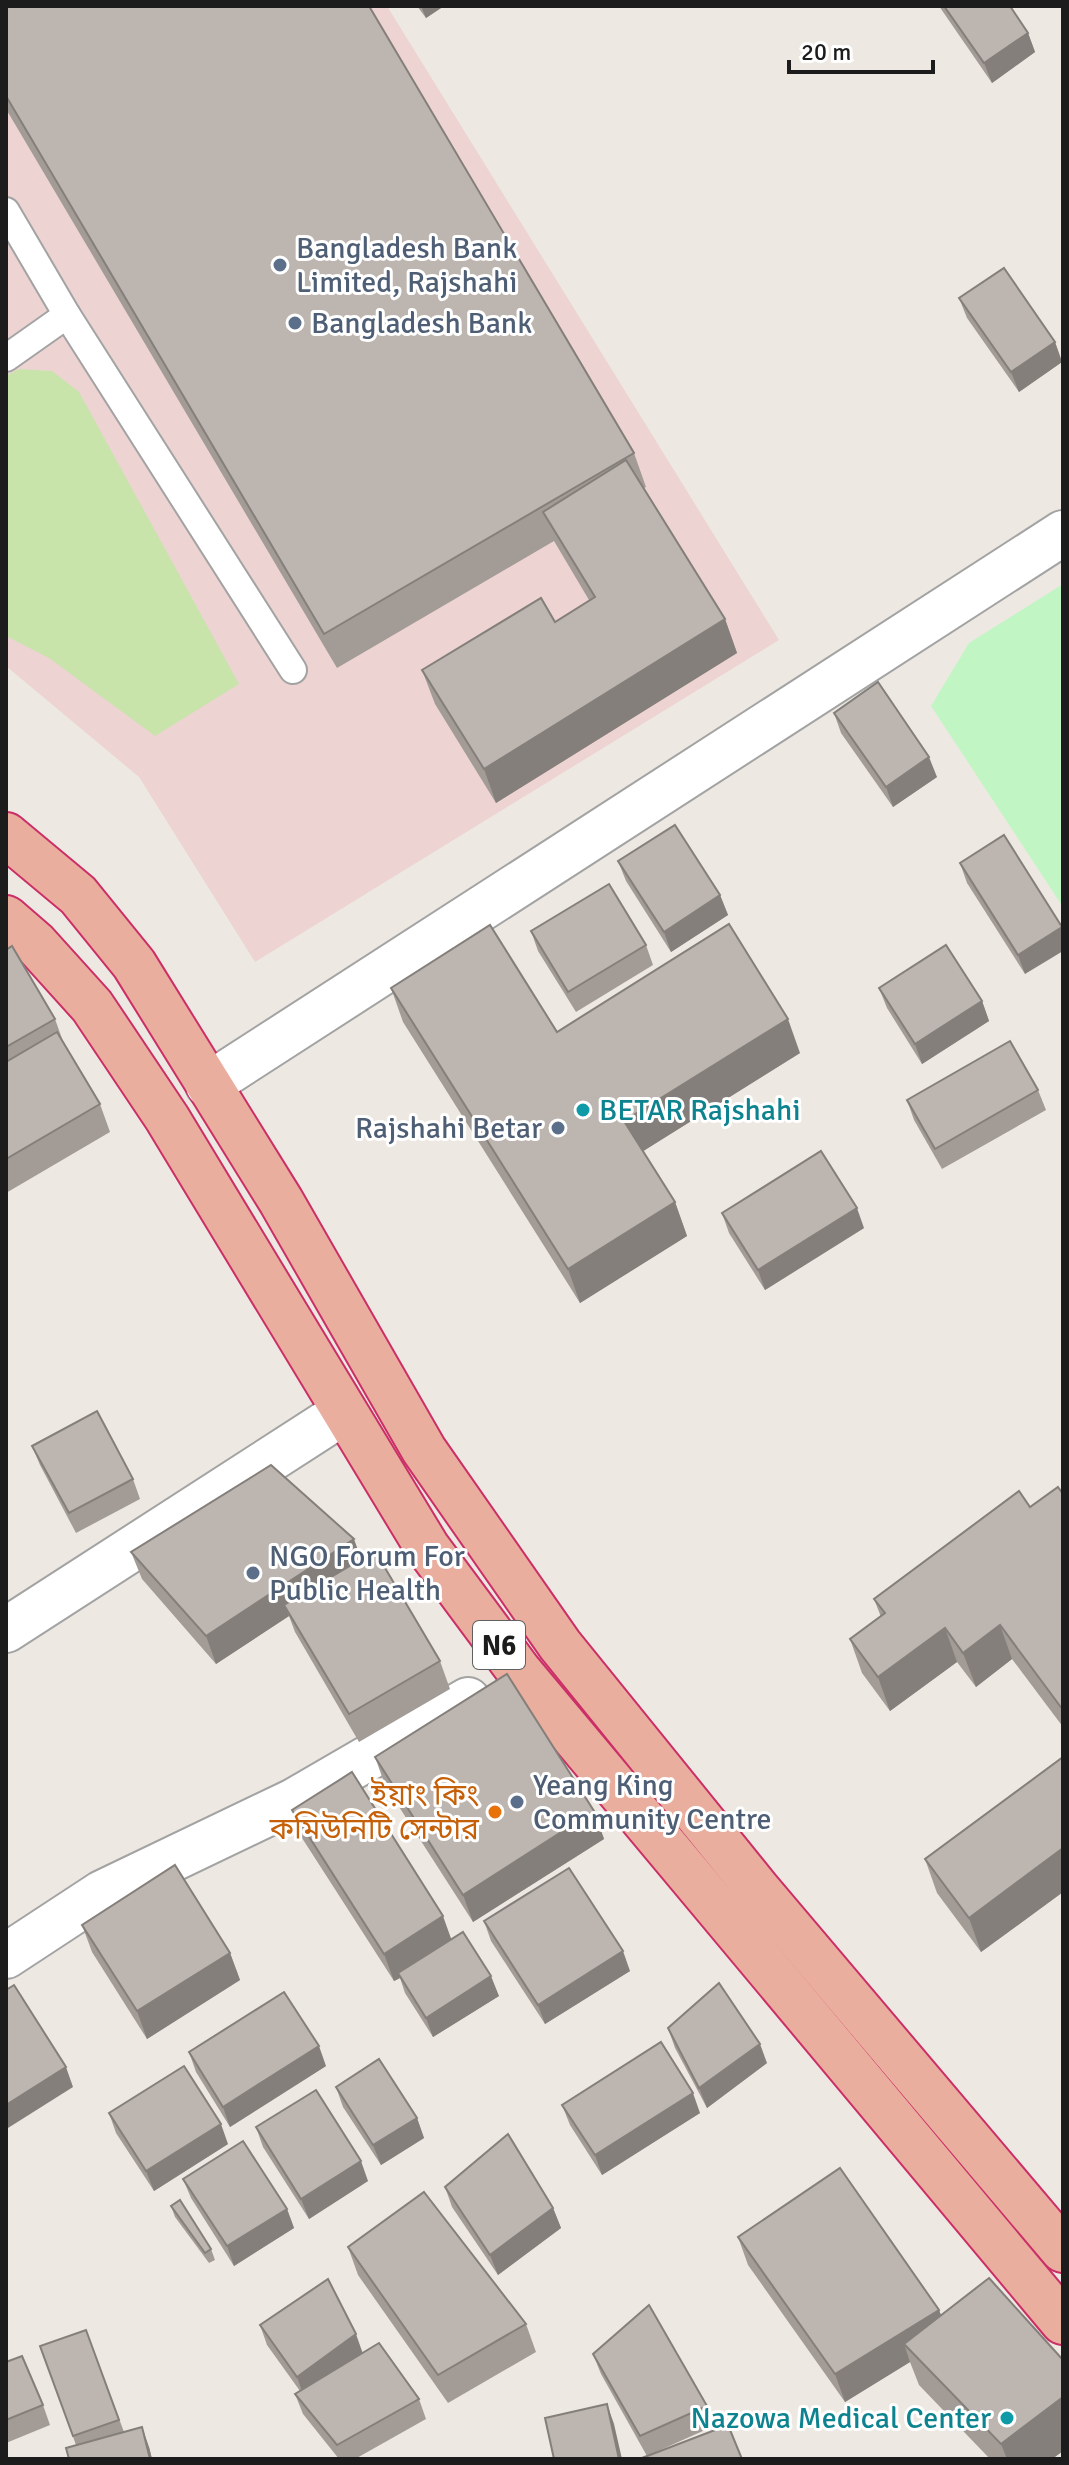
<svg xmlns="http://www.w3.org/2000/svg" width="1069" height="2465" viewBox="0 0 1069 2465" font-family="Signika,'Noto Sans Bengali',sans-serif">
<rect width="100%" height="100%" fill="#ede9e2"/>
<path fill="#edd3d2" d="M6,6H387L779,640L255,962L139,777L6,666Z"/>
<path fill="#c8e4ab" d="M19,369L52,371L79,392L239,684L155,736L49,658L6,636V376Z"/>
<path fill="#c1f5c4" d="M1063,584V907L931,706L969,643Z"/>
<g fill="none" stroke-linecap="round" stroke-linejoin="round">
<defs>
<g id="service">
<path d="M6,211L67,315L293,670"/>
<path d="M6,358L67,315"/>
</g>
<g id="minor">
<path d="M208,1085L1063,533"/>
<path d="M6,1630L344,1412"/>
<path d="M6,1956L102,1893L294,1801L468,1700"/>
</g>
<g id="trunk">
<path d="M6,835L78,895L134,964L281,1201L424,1450L560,1645L759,1891L1063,2250"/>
<path d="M6,918L36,944L92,1006L167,1118L427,1547L519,1671L1063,2322"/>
</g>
</defs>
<use href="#service" stroke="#a3a3a3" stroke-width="30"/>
<use href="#minor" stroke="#a3a3a3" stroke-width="48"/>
<use href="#trunk" stroke="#cb2f67" stroke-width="48"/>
<use href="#service" stroke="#fff" stroke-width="26"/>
<use href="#minor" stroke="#fff" stroke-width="44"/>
<use href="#trunk" stroke="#eaae9f" stroke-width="44"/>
</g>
<g fill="#a39c96">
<path d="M6,6L634,453L646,487L644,488L725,619L737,653L496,803L435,704L422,670L555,622L589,600L554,541L337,668L6,109Z"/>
<path d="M417,6H444L426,18Z"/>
<path d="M939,6H1010L1028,33L1035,52L992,83Z"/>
<path d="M959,298L1055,342L1062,362L1019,392L967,318Z"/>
<path d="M834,713L937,777L893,807L841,733Z"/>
<path d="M1004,835L1025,974L967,883L960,863Z"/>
<path d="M618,861L720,895L728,915L671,952L626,881Z"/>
<path d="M531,931L646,945L653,965L576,1012L538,951Z"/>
<path d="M6,950L55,1019L64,1044L100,1104L110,1132L6,1193Z"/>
<path d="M391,988L557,1032L800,1053L643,1151L675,1202L687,1236L580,1303L403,1022Z"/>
<path d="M879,988L982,1001L989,1021L922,1064L887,1008Z"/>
<path d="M1038,1090L1046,1110L942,1169L914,1120L907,1100Z"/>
<path d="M722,1213L864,1228L765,1290L729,1233Z"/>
<path d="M32,1446L133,1479L140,1499L76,1533L40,1465Z"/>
<path d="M1063,1494V1727L1012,1659L976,1687L957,1662L890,1711L862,1673L850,1639L881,1617L874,1599L1030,1507Z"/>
<path d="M131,1552L361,1559L440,1661L450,1689L359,1742L295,1632L289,1616L216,1664L142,1579Z"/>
<path d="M375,1757L594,1811L604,1839L473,1922L385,1785Z"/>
<path d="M1063,1757V1892L981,1952L937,1893L925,1859Z"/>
<path d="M292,1810L452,1939L499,1996L433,2037L405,1993L400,1978L394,1981L302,1838Z"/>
<path d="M484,1921L630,1971L545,2024L491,1941Z"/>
<path d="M82,1925L230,1953L240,1980L147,2039L92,1952Z"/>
<path d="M668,2028L767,2063L707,2108L675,2048Z"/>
<path d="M189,2052L326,2066L230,2127L196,2072Z"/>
<path d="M336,2087L417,2118L424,2138L381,2165L343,2107Z"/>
<path d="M562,2105L700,2113L602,2175L570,2125Z"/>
<path d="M109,2113L228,2144L154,2191L116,2133Z"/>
<path d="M256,2127L368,2181L309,2219L263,2147Z"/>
<path d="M183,2179L287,2209L294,2228L234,2266L191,2198Z"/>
<path d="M445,2187L553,2208L561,2228L498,2275L452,2207Z"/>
<path d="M171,2206L211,2249L215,2260L209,2263L175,2217Z"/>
<path d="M738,2237L939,2310L941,2315L1063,2360V2451L1052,2459H990L919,2385L910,2362L845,2402L748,2265Z"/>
<path d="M348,2247L526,2324L536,2352L448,2403L358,2275Z"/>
<path d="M260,2325L363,2353L419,2399L426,2419L355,2459H339L303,2414L295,2394L300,2391L267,2345Z"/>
<path d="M86,2330L124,2432L149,2447L152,2459H69L76,2445L40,2346Z"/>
<path d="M593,2354L707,2406L714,2426L647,2456L601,2374Z"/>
<path d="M6,2362L43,2405L50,2425L6,2443Z"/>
</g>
<g fill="#847f7a">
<path d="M421,6H444L426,18Z"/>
<path d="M1028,33L1035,52L992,83L984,63Z"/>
<path d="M1055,342L1062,362L1019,392L1011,372Z"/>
<path d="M725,619L737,653L496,803L484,769Z"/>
<path d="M929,757L937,777L893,807L886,787Z"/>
<path d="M720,895L728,915L671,952L664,932Z"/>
<path d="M1062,927L1063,951L1025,974L1018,955Z"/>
<path d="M982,1001L989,1021L922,1064L915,1044Z"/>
<path d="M788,1019L800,1053L637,1155L624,1121Z"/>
<path d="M675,1202L687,1236L580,1303L568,1269Z"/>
<path d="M857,1208L864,1228L765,1290L758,1270Z"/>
<path d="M354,1539L364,1567L284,1605L289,1616L216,1664L206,1636Z"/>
<path d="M1000,1625L1012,1659L976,1687L963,1653Z"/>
<path d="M945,1628L957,1662L890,1711L878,1677Z"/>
<path d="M594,1811L604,1839L473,1922L463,1895Z"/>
<path d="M1063,1848V1892L981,1952L969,1918Z"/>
<path d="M443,1916L453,1944L398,1973L400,1978L394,1981L384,1954Z"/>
<path d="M623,1951L630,1971L545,2024L538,2005Z"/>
<path d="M230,1953L240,1980L147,2039L137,2011Z"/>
<path d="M491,1976L499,1996L433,2037L426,2018Z"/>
<path d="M760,2044L767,2063L707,2108L699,2088Z"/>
<path d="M319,2046L326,2066L230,2127L223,2107Z"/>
<path d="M66,2067L73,2087L8,2128L6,2122V2105Z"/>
<path d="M693,2093L700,2113L602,2175L595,2155Z"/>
<path d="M417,2118L424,2138L381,2165L373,2145Z"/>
<path d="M221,2124L228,2144L154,2191L146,2171Z"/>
<path d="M361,2161L368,2181L309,2219L301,2199Z"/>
<path d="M553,2208L561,2228L498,2275L490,2255Z"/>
<path d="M287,2209L294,2228L234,2266L227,2246Z"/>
<path d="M939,2310L949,2338L904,2344L910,2362L845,2402L835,2374Z"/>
<path d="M356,2334L363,2354L304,2397L297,2377Z"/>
<path d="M1063,2397V2451L1052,2459H1007L1001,2444Z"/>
<path d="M607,2404L614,2424L622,2459H619Z"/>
<path d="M142,2427L149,2447L152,2459H150Z"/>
</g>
<g fill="#bdb5af" stroke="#847f7a" stroke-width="2">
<path d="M6,6H369L634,453L324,634L6,96Z"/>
<path d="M944,6H1010L1028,33L984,63Z"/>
<path d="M1004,268L1055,342L1011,372L959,298Z"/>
<path d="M626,460L725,619L484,769L422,670L541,598L555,622L595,597L543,512Z"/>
<path d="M878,682L929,757L886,787L834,713Z"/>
<path d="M675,825L720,895L664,932L618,861Z"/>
<path d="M1004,835L1062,927L1018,955L960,863Z"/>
<path d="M609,884L646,945L568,992L531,931Z"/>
<path d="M729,924L788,1019L624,1121L675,1202L568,1269L391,988L490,925L557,1032Z"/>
<path d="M946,945L982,1001L915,1044L879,988Z"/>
<path d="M12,946L55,1019L6,1047V950Z"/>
<path d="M57,1032L100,1104L6,1159V1062Z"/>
<path d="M1010,1041L1038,1090L935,1149L907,1100Z"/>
<path d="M821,1151L857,1208L758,1270L722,1213Z"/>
<path d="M97,1411L133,1479L69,1513L32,1446Z"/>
<path d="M271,1465L354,1539L206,1636L131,1552Z"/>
<path d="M1058,1487L1063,1494V1710L1000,1625L963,1653L945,1628L878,1677L850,1639L885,1613L874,1599L1019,1491L1030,1507Z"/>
<path d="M375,1551L440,1661L349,1714L284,1605Z"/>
<path d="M507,1674L594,1811L463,1895L375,1757Z"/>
<path d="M1063,1757V1848L969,1918L925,1859Z"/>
<path d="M352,1772L443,1916L384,1954L292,1810Z"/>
<path d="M175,1865L230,1953L137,2011L82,1925Z"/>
<path d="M569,1868L623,1951L538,2005L484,1921Z"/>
<path d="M463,1932L491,1976L426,2018L398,1973Z"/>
<path d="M719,1983L760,2044L699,2088L668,2028Z"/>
<path d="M14,1985L66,2067L6,2105V1990Z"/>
<path d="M284,1992L319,2046L223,2107L189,2052Z"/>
<path d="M661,2042L693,2093L595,2155L562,2105Z"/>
<path d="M379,2059L417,2118L373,2145L336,2087Z"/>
<path d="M184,2066L221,2124L146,2171L109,2113Z"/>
<path d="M316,2090L361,2161L301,2199L256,2127Z"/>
<path d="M508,2134L553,2208L490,2255L445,2187Z"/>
<path d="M243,2141L287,2209L227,2246L183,2179Z"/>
<path d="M840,2168L939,2310L835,2374L738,2237Z"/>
<path d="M424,2192L526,2324L438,2375L348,2247Z"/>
<path d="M180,2200L211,2249L205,2253L171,2206Z"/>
<path d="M989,2278L1063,2360V2397L1001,2444L904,2344Z"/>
<path d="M328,2279L356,2334L297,2377L260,2325Z"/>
<path d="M649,2305L707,2406L640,2436L593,2354Z"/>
<path d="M86,2330L119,2420L73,2436L40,2346Z"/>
<path d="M379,2343L419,2399L337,2445L295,2394Z"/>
<path d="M22,2356L43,2405L6,2420V2362Z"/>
<path d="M607,2404L619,2459H554L545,2418Z"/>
<path d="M728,2425L742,2459H643L642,2458Z"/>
<path d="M142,2427L150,2459H69L66,2448Z"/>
</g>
<g fill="#5c6f8a" stroke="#fff" stroke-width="3">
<circle cx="280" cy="265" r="8"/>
<circle cx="295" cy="323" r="8"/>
<circle cx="558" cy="1128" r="8"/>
<circle cx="253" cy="1573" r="8"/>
<circle cx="517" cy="1802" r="8"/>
</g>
<g fill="#0f9aa8" stroke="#fff" stroke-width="3">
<circle cx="583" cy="1110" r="8"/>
<circle cx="1007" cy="2418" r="8"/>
</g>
<circle fill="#e8710a" stroke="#fff" stroke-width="3" cx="495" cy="1812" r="8"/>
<g text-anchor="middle" stroke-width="6" stroke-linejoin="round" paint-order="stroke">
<rect fill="#fff" stroke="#606060" stroke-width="2" x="473" y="1621" width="52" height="48" rx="6"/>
<g font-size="28" font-weight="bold" fill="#1c1c1c">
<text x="499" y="1655">N6</text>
</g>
<g font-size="30" fill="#4e5e75" stroke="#fff" text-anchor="start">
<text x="296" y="258">Bangladesh Bank<tspan x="296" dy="34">Limited, Rajshahi</tspan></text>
<text x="311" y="333">Bangladesh Bank</text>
<text x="542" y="1138" text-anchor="end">Rajshahi Betar</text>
<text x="269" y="1566">NGO Forum For<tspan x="269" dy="34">Public Health</tspan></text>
<text x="533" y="1795">Yeang King<tspan x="533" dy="34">Community Centre</tspan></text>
</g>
<g font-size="30" fill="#0d838f" stroke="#fff" text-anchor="start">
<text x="599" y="1120">BETAR Rajshahi</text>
<text x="991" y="2428" text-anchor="end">Nazowa Medical Center</text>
</g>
<g font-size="30" fill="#c56008" stroke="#fff" text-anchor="end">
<text x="479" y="1805">ইয়াং কিং<tspan x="479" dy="34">কমিউনিটি সেন্টার</tspan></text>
</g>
</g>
<rect width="1069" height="2465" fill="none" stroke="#1c1c1c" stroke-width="16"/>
<path d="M789 60v12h144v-12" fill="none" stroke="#1c1c1c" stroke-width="4"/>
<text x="801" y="60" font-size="24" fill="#1c1c1c" stroke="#ffffff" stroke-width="6" paint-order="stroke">20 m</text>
</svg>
